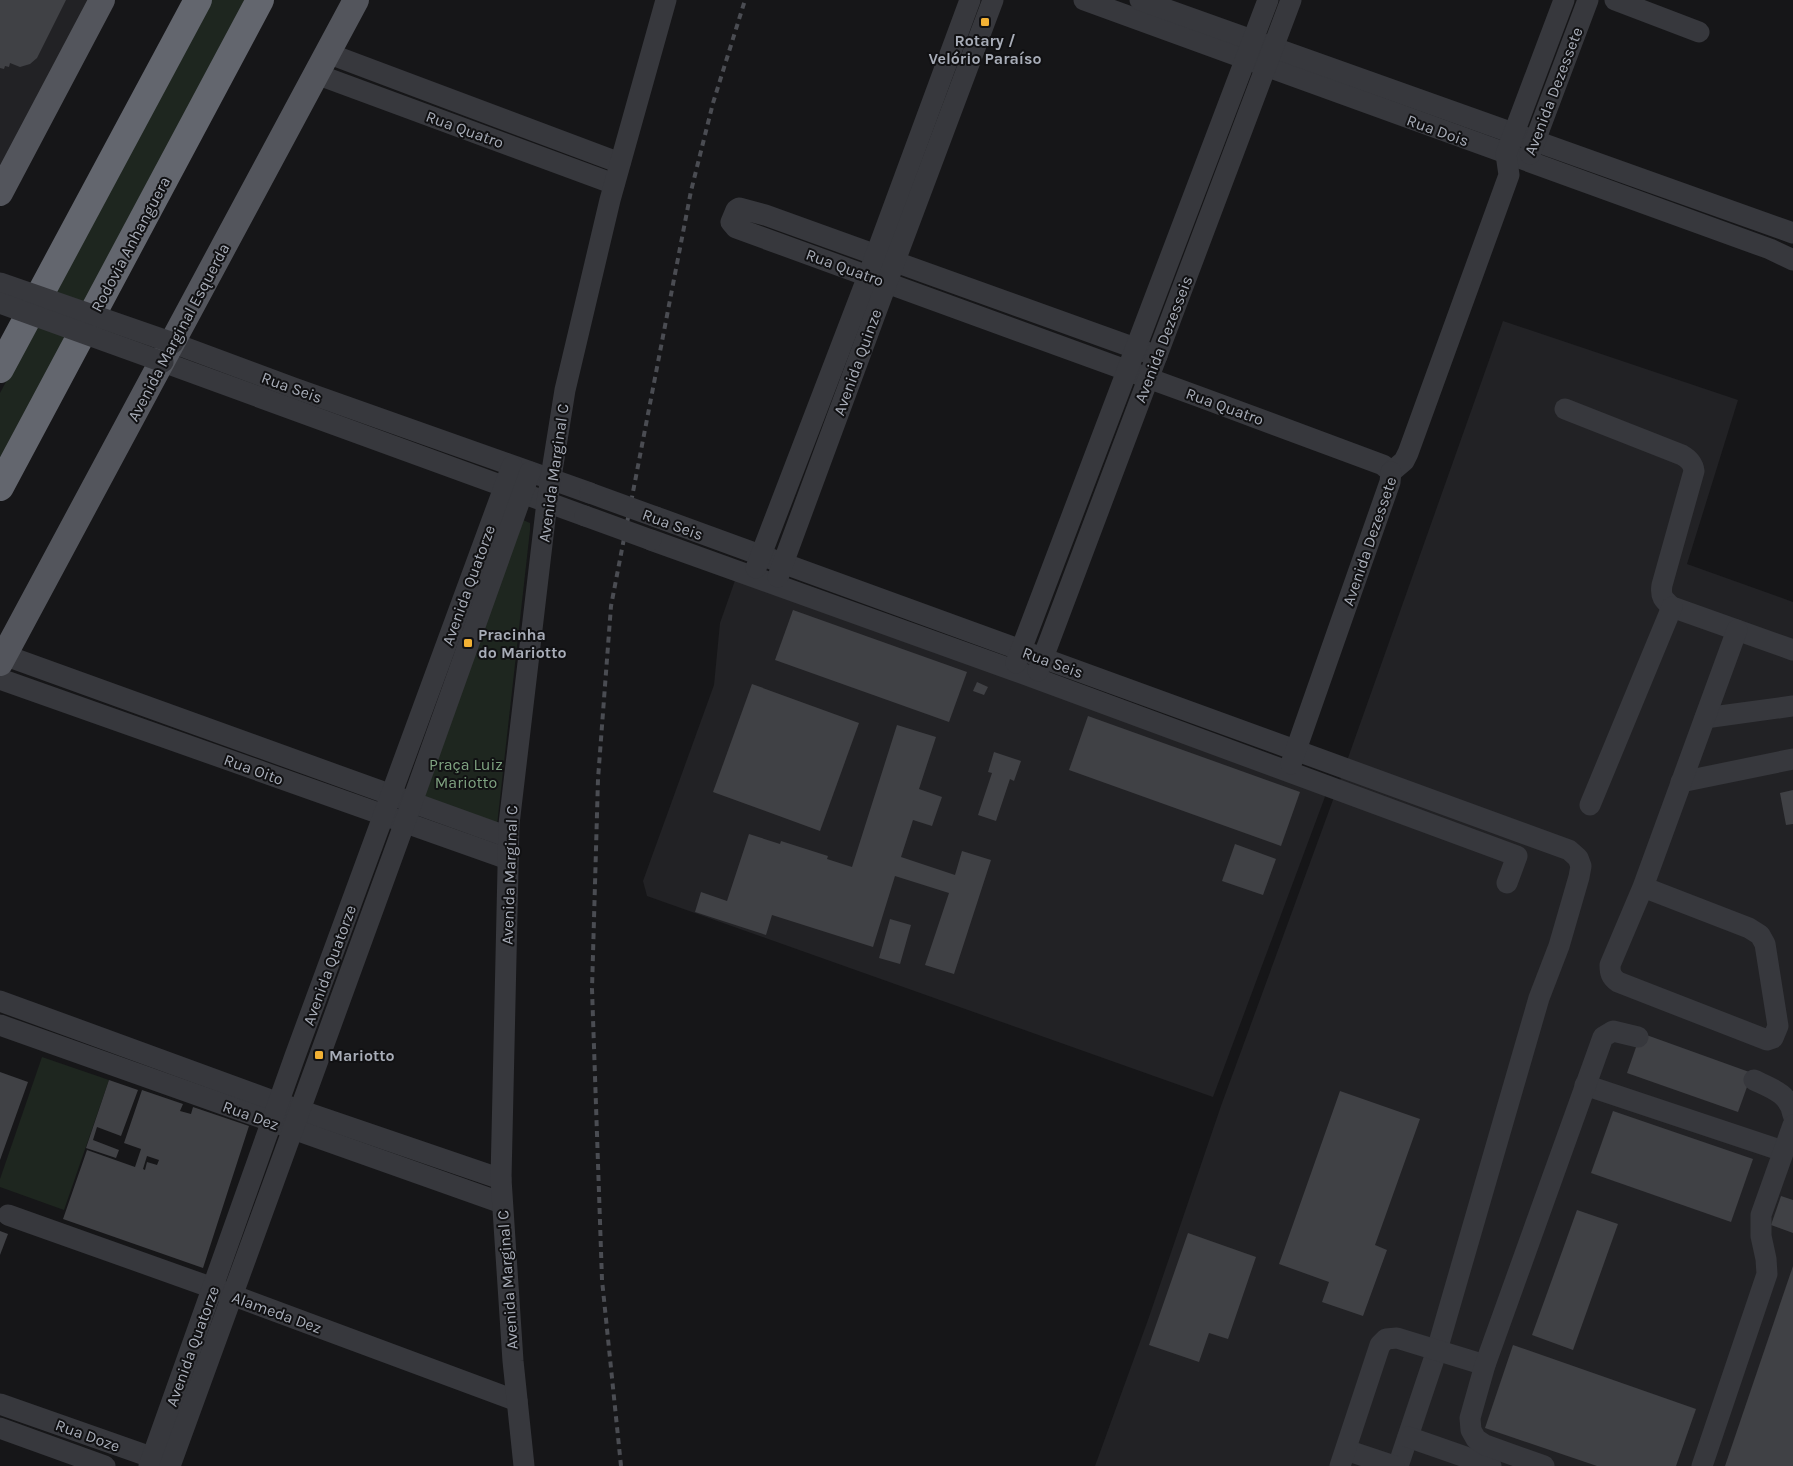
<svg xmlns="http://www.w3.org/2000/svg" width="1793" height="1466" viewBox="0 0 1793 1466" font-family="Karla,sans-serif">
<rect width="100%" height="100%" fill="#161618"/>
<g fill="#222225">
<path d="M0,0H102L0,193Z"/>
<path d="M1503,321L1738,400L1687,564L1793,602V1466H1095L1148,1320L1221,1106L1337,789Z"/>
<path d="M738,572L1329,786L1213,1097L647,896L643,881L714,685L720,623Z"/>
</g>
<g fill="#1e261f">
<path d="M210,0H248L0,463V393Z"/>
<path d="M523,520L530,523V530L497,825L418,798Z"/>
<path d="M42,1057L109,1080L64,1210L0,1187V1179Z"/>
</g>
<g fill="#404145" fill-rule="evenodd">
<path d="M0,0H66L37,58L30,64L20,67L10,63L9,67L5,66L4,69L0,68Z"/>
<path d="M793,610L967,672L949,722L775,660Z"/>
<path d="M977,682L988,687L984,695L973,691Z"/>
<path d="M752,684L859,723L820,831L713,792Z"/>
<path d="M1088,716L1300,792L1281,846L1069,770Z"/>
<path d="M897,725L936,737L919,789L942,797L932,826L913,820L901,857L955,875L962,851L991,860L954,974L925,965L949,893L895,876L873,947L772,915L766,935L695,912L701,892L727,901L749,834L780,844L781,841L828,856L827,859L852,867Z"/>
<path d="M994,752L1021,761L1014,781L1010,779L996,821L978,815L992,773L988,772Z"/>
<path d="M1793,790V824L1786,825L1780,793Z"/>
<path d="M1235,844L1276,859L1263,895L1222,881Z"/>
<path d="M890,919L911,925L900,964L879,958Z"/>
<path d="M1641,1033L1752,1073L1738,1112L1627,1073Z"/>
<path d="M0,1072L28,1082L0,1160Z"/>
<path d="M109,1080L138,1090L121,1136L97,1127L93,1140L119,1150L116,1158L86,1148Z"/>
<path d="M142,1090L183,1104L180,1111L191,1114L193,1107L249,1126L203,1268L63,1219L87,1150L135,1167L141,1149L124,1143ZM147,1156L159,1160L157,1165L147,1162L145,1170L143,1169Z"/>
<path d="M1340,1091L1420,1119L1375,1245L1387,1250L1363,1316L1322,1302L1329,1282L1279,1264Z"/>
<path d="M1613,1111L1753,1159L1731,1222L1591,1173Z"/>
<path d="M1781,1196L1793,1200V1233L1771,1225Z"/>
<path d="M1577,1210L1618,1224L1573,1350L1532,1335Z"/>
<path d="M0,1231L8,1234L0,1255Z"/>
<path d="M1188,1233L1256,1257L1228,1339L1209,1333L1199,1362L1149,1345Z"/>
<path d="M1793,1266V1466H1725Z"/>
<path d="M1513,1345L1696,1409L1676,1466H1597L1485,1428Z"/>
</g>
<g fill="none" stroke-linecap="round" stroke-linejoin="round">
<g stroke="#37383d" stroke-width="21">
<path d="M1084,0L1770,249L1793,260"/>
<path d="M1140,0L1793,233"/>
<path d="M1615,0L1699,32"/>
<path d="M327,53L620,163"/>
<path d="M316,74L614,184"/>
<path d="M1530,154L1588,0"/>
<path d="M173,343L294,388L590,493"/>
<path d="M1157,356L765,215L739,208L736,210L731,222L736,228L1200,397L1383,465L1391,472"/>
<path d="M163,362L585,516"/>
<path d="M1565,409L1682,455C1689,459 1693,463 1694,471L1662,585C1660,597 1664,600 1672,607L1793,650"/>
<path d="M1391,472L1404,461L1408,453L1509,175L1506,154L1564,0"/>
<path d="M656,517L1569,850L1578,858L1581,866L1579,877L1559,946L1539,998L1437,1350L1398,1466"/>
<path d="M651,540L1013,670L1517,856L1507,883"/>
<path d="M756,568L868,276L970,0"/>
<path d="M778,577L887,282L993,0"/>
<path d="M4,655L508,837"/>
<path d="M1016,663L1268,0"/>
<path d="M1038,671L1291,0"/>
<path d="M0,679L508,859"/>
<path d="M1705,718L1793,706"/>
<path d="M1291,764L1390,482L1391,472"/>
<path d="M1681,782L1793,759"/>
<path d="M1590,805L1672,607"/>
<path d="M1643,887L1749,928L1760,935L1765,944L1778,1026L1773,1038L1767,1040L1618,982C1611,977 1610,973 1610,965L1643,887L1737,630"/>
<path d="M0,1001L279,1103L501,1179"/>
<path d="M0,1025L502,1203"/>
<path d="M1754,1080C1771,1088 1790,1094 1793,1115"/>
<path d="M1585,1085L1783,1151"/>
<path d="M8,1215L213,1288L517,1401"/>
<path d="M0,1404L165,1462"/>
<path d="M0,1428L105,1466"/>
<path d="M1408,1437L1491,1466"/>
<path d="M1346,1450L1394,1466"/>
<path d="M149,1466L295,1056L512,466"/>
<path d="M170,1466L405,822L530,472"/>
<path d="M524,1466L513,1361L501,1179L509,824L547,502L565,390L610,200L666,0"/>
<path d="M1340,1466L1380,1345L1386,1339L1397,1338L1485,1365"/>
<path d="M1544,1466L1485,1445L1476,1439L1471,1430L1470,1418L1485,1365L1603,1037L1613,1031L1638,1037"/>
<path d="M1702,1466L1767,1274L1766,1259L1761,1236V1215L1793,1125"/>
</g>
<g stroke="#53555c" stroke-width="26">
<path d="M0,193L102,0"/>
<path d="M0,663L356,0"/>
</g>
<g stroke="#63666e" stroke-width="28">
<path d="M0,369L198,0"/>
<path d="M0,487L260,0"/>
</g>
<path stroke="#4a4c52" stroke-width="4" stroke-dasharray="6 5" stroke-linecap="butt" d="M621,1466L602,1280L592,989L598,779L611,606L691,191L713,103L745,0"/>
<g stroke="#37383d" stroke-width="21">
<path d="M0,283L173,343"/>
<path d="M0,303L163,362"/>
<path d="M590,493L656,517"/>
<path d="M585,516L651,540"/>
</g>
</g>
<g fill="#f2b134" stroke="#111113" stroke-width="2">
<rect x="980" y="17" width="10" height="10" rx="2.5"/>
<rect x="463" y="638" width="10" height="10" rx="2.5"/>
<rect x="314" y="1050" width="10" height="10" rx="2.5"/>
</g>
<g text-anchor="middle" stroke-width="4" stroke-linejoin="round" paint-order="stroke">
<g font-size="16" font-weight="bold" fill="#a8adb8" stroke="#111113" text-anchor="start">
<text x="985" y="46" text-anchor="middle">Rotary /<tspan x="985" dy="18">Velório Paraíso</tspan></text>
<text x="478" y="640">Pracinha<tspan x="478" dy="18">do Mariotto</tspan></text>
<text x="329" y="1061">Mariotto</text>
</g>
<g font-size="16" fill="#a8adb8" stroke="#111113">
<text transform="translate(1553 91) rotate(-69)" y="6">Avenida Dezessete</text>
<text transform="translate(465 129) rotate(20)" y="6">Rua Quatro</text>
<text transform="translate(1438 130) rotate(20)" y="6">Rua Dois</text>
<text transform="translate(130 244) rotate(-62)" y="6">Rodovia Anhanguera</text>
<text transform="translate(845 267) rotate(20)" y="6">Rua Quatro</text>
<text transform="translate(178 332) rotate(-62)" y="6">Avenida Marginal Esquerda</text>
<text transform="translate(1163 339) rotate(-69)" y="6">Avenida Dezesseis</text>
<text transform="translate(857 362) rotate(-70)" y="6">Avenida Quinze</text>
<text transform="translate(292 387) rotate(20)" y="6">Rua Seis</text>
<text transform="translate(1225 406) rotate(20)" y="6">Rua Quatro</text>
<text transform="translate(553 473) rotate(-82)" y="6">Avenida Marginal C</text>
<text transform="translate(673 524) rotate(20)" y="6">Rua Seis</text>
<text transform="translate(1369 541) rotate(-71)" y="6">Avenida Dezessete</text>
<text transform="translate(468 585) rotate(-70)" y="6">Avenida Quatorze</text>
<text transform="translate(1053 662) rotate(20)" y="6">Rua Seis</text>
<text transform="translate(254 769) rotate(20)" y="6">Rua Oito</text>
<text transform="translate(509 875) rotate(-88)" y="6">Avenida Marginal C</text>
<text transform="translate(329 965) rotate(-70)" y="6">Avenida Quatorze</text>
<text transform="translate(251 1115) rotate(20)" y="6">Rua Dez</text>
<text transform="translate(507 1280) rotate(-94)" y="6">Avenida Marginal C</text>
<text transform="translate(277 1312) rotate(20)" y="6">Alameda Dez</text>
<text transform="translate(192 1346) rotate(-70)" y="6">Avenida Quatorze</text>
<text transform="translate(88 1435) rotate(20)" y="6">Rua Doze</text>
</g>
<g font-size="16" fill="#7fa381" stroke="#111113">
<text x="466" y="770">Praça Luiz<tspan x="466" dy="18">Mariotto</tspan></text>
</g>
</g>
</svg>
